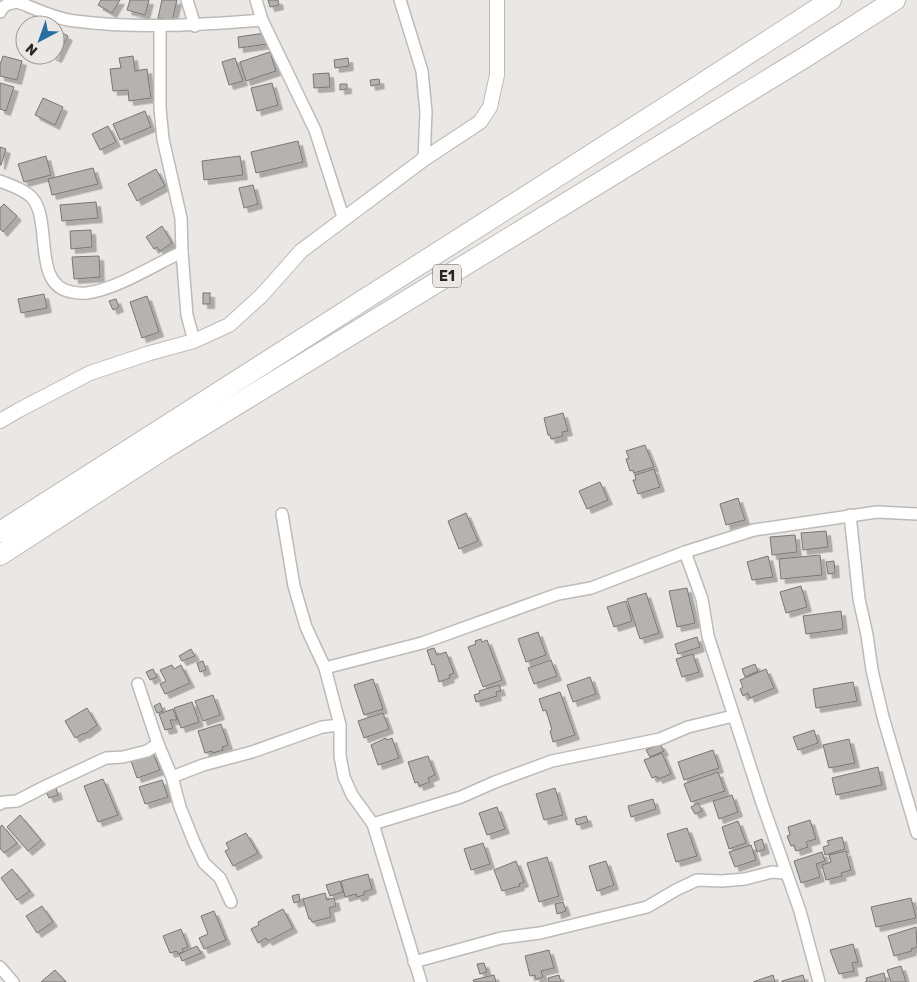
<svg xmlns="http://www.w3.org/2000/svg" width="917" height="982" viewBox="0 0 917 982" font-family="Rubik,sans-serif">
<defs>
<filter id="shadow"><feDropShadow dx="4.5" dy="4.5" stdDeviation="0" flood-color="#0004"/></filter>
</defs>
<rect width="100%" height="100%" fill="#eae7e4"/>
<g fill="#b5b2b0" stroke="#797774" filter="url(#shadow)">
<path d="M101,0H120L112,13L98,5Z"/>
<path d="M130,0H149L145,15L127,10Z"/>
<path d="M162,0H177L172,21L158,18Z"/>
<path d="M268,0H278L279,5L270,7Z"/>
<path d="M25,23L29,25H25V39L18,35Z"/>
<path d="M55,29L68,36L57,58L51,55H55Z"/>
<path d="M265,33L267,44L239,48L238,37Z"/>
<path d="M270,52L276,71L246,81L240,62Z"/>
<path d="M3,56L22,61L17,80L0,76V65Z"/>
<path d="M133,56L135,71L147,69L151,98L129,101L128,90L113,91L110,69L121,68L119,58Z"/>
<path d="M235,58L243,81L229,85L222,62Z"/>
<path d="M348,58L349,66L335,68L334,60Z"/>
<path d="M329,73L330,87L314,88L313,74Z"/>
<path d="M379,79L380,84L371,86L370,80Z"/>
<path d="M0,83L14,87L6,111L0,109Z"/>
<path d="M272,83L278,105L257,111L251,88Z"/>
<path d="M340,84H347V89L340,90Z"/>
<path d="M43,98L63,107L55,125L35,115Z"/>
<path d="M145,111L151,127L120,140L113,124Z"/>
<path d="M108,126L116,142L100,150L92,134Z"/>
<path d="M298,141L303,162L256,173L251,152Z"/>
<path d="M0,147L6,149L1,165H0Z"/>
<path d="M46,156L51,175L24,182L18,164Z"/>
<path d="M240,156L243,175L204,180L202,161Z"/>
<path d="M93,168L98,184L52,195L48,179Z"/>
<path d="M156,169L165,186L137,201L128,184Z"/>
<path d="M253,185L258,204L244,208L239,188Z"/>
<path d="M96,202L98,218L62,221L60,205Z"/>
<path d="M4,204L17,216L3,232L0,229V208Z"/>
<path d="M162,226L172,243L160,251L157,247L154,249L146,237Z"/>
<path d="M91,230L92,247L71,249L70,231Z"/>
<path d="M99,256L100,277L74,279L72,257Z"/>
<rect x="203" y="293" width="7" height="11"/>
<path d="M44,294L47,308L21,313L18,299Z"/>
<path d="M147,296L159,332L142,338L130,302Z"/>
<path d="M116,299L119,307L113,310L109,301Z"/>
<path d="M563,413L568,431L562,432L563,436L551,439L550,435H548L544,418Z"/>
<path d="M645,445L654,467L634,473L633,470L630,471L626,459L629,458L626,451Z"/>
<path d="M654,469L660,487L638,494L633,480H636L635,475Z"/>
<path d="M600,482L608,500L587,509L579,491Z"/>
<path d="M738,498L745,520L726,525L720,504Z"/>
<path d="M466,513L478,541L459,549L448,521Z"/>
<path d="M826,531L828,547L803,550L801,533Z"/>
<path d="M795,535L797,552L772,555L770,537Z"/>
<path d="M820,555L822,575L781,579L779,559Z"/>
<path d="M768,556L773,577L752,580L747,562Z"/>
<path d="M834,561L835,573L828,574L826,562Z"/>
<path d="M801,586L807,607L786,613L780,592Z"/>
<path d="M687,588L695,623L677,627L669,591Z"/>
<path d="M646,593L659,633L640,639L627,599Z"/>
<path d="M626,601L632,621L614,627L607,607Z"/>
<path d="M841,611L843,629L806,634L803,616Z"/>
<path d="M538,632L546,655L526,662L518,639Z"/>
<path d="M697,637L700,647L678,654L675,644Z"/>
<path d="M481,639L482,642L487,640L502,680L483,687L468,647L476,644L475,641Z"/>
<path d="M434,648L437,655L446,652L454,673L449,675L450,678L439,682L434,664L432,665L427,650Z"/>
<path d="M191,649L195,656L182,661L179,656Z"/>
<path d="M693,654L699,672L682,677L676,659Z"/>
<path d="M551,660L557,676L534,684L528,668Z"/>
<path d="M203,661L206,670L200,672L197,663Z"/>
<path d="M755,664L758,671L745,677L742,669Z"/>
<path d="M172,665L174,669L181,665L190,683L165,694L160,684L166,681L160,670Z"/>
<path d="M153,669L157,677L150,680L146,672Z"/>
<path d="M766,669L774,688L750,698L748,693L743,696L740,689L743,687L740,680Z"/>
<path d="M590,677L596,694L573,702L567,685Z"/>
<path d="M373,679L383,709L364,715L354,685Z"/>
<path d="M853,682L857,701L816,708L813,689Z"/>
<path d="M499,685L501,691L496,692L497,696L476,702L474,695L480,693L479,691Z"/>
<path d="M560,692L575,735L553,742L550,731L552,730L546,710L543,711L539,699Z"/>
<path d="M213,695L220,715L203,721L195,701Z"/>
<path d="M192,702L199,722L181,728L174,708Z"/>
<path d="M160,703L163,711L157,713L154,706Z"/>
<path d="M87,708L97,725L85,734L84,733L75,738L65,721Z"/>
<path d="M173,709L177,720H170L173,728L165,730L159,714Z"/>
<path d="M383,713L389,729L364,738L358,721Z"/>
<path d="M221,724L228,745L222,747L223,750L213,753L212,751L205,753L198,731Z"/>
<path d="M814,730L818,743L798,750L793,737Z"/>
<path d="M386,738L387,740L392,738L399,758L378,765L371,745Z"/>
<path d="M849,739L855,763L829,768L823,745Z"/>
<path d="M660,744L664,751L650,757L646,750Z"/>
<path d="M713,750L719,768L684,780L678,762Z"/>
<path d="M153,753L160,770L137,778L131,761Z"/>
<path d="M662,753L671,774L658,779L657,776L652,778L644,760Z"/>
<path d="M428,756L435,775L428,778L430,782L419,786L418,782L415,783L408,762Z"/>
<path d="M878,767L882,785L836,795L832,778Z"/>
<path d="M718,772L725,791L691,802L684,784Z"/>
<path d="M103,779L118,815L98,822L84,786Z"/>
<path d="M162,780L168,797L145,804L139,787Z"/>
<path d="M56,788L58,795L49,798L46,791Z"/>
<path d="M555,788L563,815L544,820L536,794Z"/>
<path d="M732,795L738,812L719,819L713,801Z"/>
<path d="M653,799L656,809L631,817L628,806Z"/>
<path d="M698,803L702,811L695,814L691,807Z"/>
<path d="M497,807L505,829L487,835L479,813Z"/>
<path d="M20,815L41,840L28,851L7,827Z"/>
<path d="M586,816L588,822L577,825L575,819Z"/>
<path d="M810,820L816,839L806,842L808,847L796,851L794,845L791,846L787,836L790,835L788,827Z"/>
<path d="M738,821L746,843L729,849L722,827Z"/>
<path d="M2,825L17,843L4,853L0,848V827Z"/>
<path d="M687,828L697,856L676,862L667,834Z"/>
<path d="M246,833L258,853L233,866L225,851L229,849L226,843Z"/>
<path d="M842,837L845,849L825,855L823,847L829,845L827,841Z"/>
<path d="M762,839L765,849L757,852L754,842Z"/>
<path d="M483,843L490,864L471,870L464,849Z"/>
<path d="M751,845L756,860L735,867L729,852Z"/>
<path d="M846,851L851,870L841,873L842,876L826,880L822,865L831,862L829,855Z"/>
<path d="M822,852L825,861L816,864L820,877L801,883L794,861Z"/>
<path d="M547,857L559,896L539,902L527,863Z"/>
<path d="M516,861L524,882L519,884L520,886L502,891L494,870Z"/>
<path d="M606,861L614,885L597,891L589,866Z"/>
<path d="M12,869L30,891L17,900L1,878Z"/>
<path d="M368,874L372,889L364,892V895L357,897L356,894L345,897L341,881Z"/>
<path d="M340,881L343,892L330,896L326,885Z"/>
<path d="M325,893L327,900L334,898L336,906L329,908L331,917L312,922L311,919H309L303,899Z"/>
<path d="M299,894L300,901L294,903L292,896Z"/>
<path d="M911,898L916,918L876,927L871,907Z"/>
<path d="M563,902L566,911L557,914L555,904Z"/>
<path d="M42,906L53,922L37,933L26,916Z"/>
<path d="M283,909L293,928L268,941L266,938L258,943L251,929L259,925L258,922Z"/>
<path d="M214,911L226,940L204,949L199,938L208,934L201,916Z"/>
<path d="M916,927L917,947L911,949L912,951L894,956L888,936Z"/>
<path d="M181,929L188,947L182,949L183,952L178,954L177,951L170,953L163,936Z"/>
<path d="M853,944L858,962L852,963L854,971L839,974L830,950Z"/>
<path d="M197,946L201,953L182,961L179,954Z"/>
<path d="M549,950L554,968L541,971L543,977L536,979L535,975L530,976L525,956Z"/>
<path d="M484,963L487,972L480,974L477,964Z"/>
<path d="M901,966L906,982H891L887,970Z"/>
<path d="M55,970L66,982H41Z"/>
<path d="M884,973L886,982H865L867,981L866,978Z"/>
<path d="M494,975L496,982H474L473,980Z"/>
<path d="M559,975L561,982H549L548,978Z"/>
<path d="M773,975L775,982H753Z"/>
<path d="M803,975L805,982H782V981Z"/>
</g>
<g fill="none" stroke-linecap="round" stroke-linejoin="round">
<defs>
<g id="minor">
<path d="M187,0L195,26"/>
<path d="M256,0L262,20L315,130L344,220"/>
<path d="M400,0L422,71L426,112L424,159"/>
<path d="M0,12C4,4 10,3 18,2C36,9 56,19 75,21C138,29 200,25 262,20"/>
<path d="M160,27V108L163,139L181,218L182,252L187,315L194,341"/>
<path d="M0,181C10,185 26,190 33,199C52,223 32,286 72,292C77,293 82,294 87,293C117,289 154,265 182,252"/>
<path d="M282,514L294,586L306,627L325,668L340,725V756L344,777L352,795L373,824L421,982"/>
<path d="M850,515L859,599L867,635L872,670L883,717L917,833"/>
<path d="M685,552L702,599L708,636L762,803L800,911L819,982"/>
<path d="M325,668L422,643L558,594L591,588L685,552L754,530L877,512L917,514"/>
<path d="M138,684L158,744L172,777L180,807L194,842L204,863L220,878L231,902"/>
<path d="M172,777L203,765L252,752L322,727L340,725"/>
<path d="M0,804L3,802L17,801L46,786L106,758L123,757L147,751L158,744"/>
<path d="M373,824L461,797L495,782L552,761L660,739L688,727L733,716"/>
<path d="M414,962L501,938L540,933L647,907L676,890L697,880L722,881L745,879L772,872L785,873"/>
<path d="M0,967L13,982"/>
</g>
<path id="tertiary" d="M0,421L19,410L90,373L150,353L194,341L229,325L261,296L301,251L424,159L480,122L490,107L497,75V0"/>
<g id="motorway">
<path d="M0,532L666,107L831,0"/>
<path d="M0,555L164,449L807,56L895,0"/>
</g>
</defs>
<use href="#minor" stroke="#bdbbb8" stroke-width="14"/>
<use href="#tertiary" stroke="#bdbbb8" stroke-width="16"/>
<use href="#motorway" stroke="#bdbbb8" stroke-width="22"/>
<use href="#minor" stroke="#fff" stroke-width="11"/>
<use href="#tertiary" stroke="#fff" stroke-width="14"/>
<use href="#motorway" stroke="#fff" stroke-width="20"/>
</g>
<g text-anchor="middle" stroke-width="4.5" stroke-linejoin="round" paint-order="stroke">
<rect fill="#eae7e4" stroke="#615f5e" stroke-width="1" x="433" y="264.5" width="28" height="23" rx="4"/>
<g font-size="14" font-weight="bold" fill="#262524">
<text x="447" y="281">E1</text>
</g>
</g>
<g transform="translate(40 40) rotate(221)"><circle r="24" fill="#eae7e4" stroke="#9c9997"/>
<path d="M0-4L9 19L0 12L-9 19Z" fill="#256ea2"/>
<text y="-8" font-size="14" font-weight="bold" text-anchor="middle" fill="#262524">N</text>
</g>
</svg>
